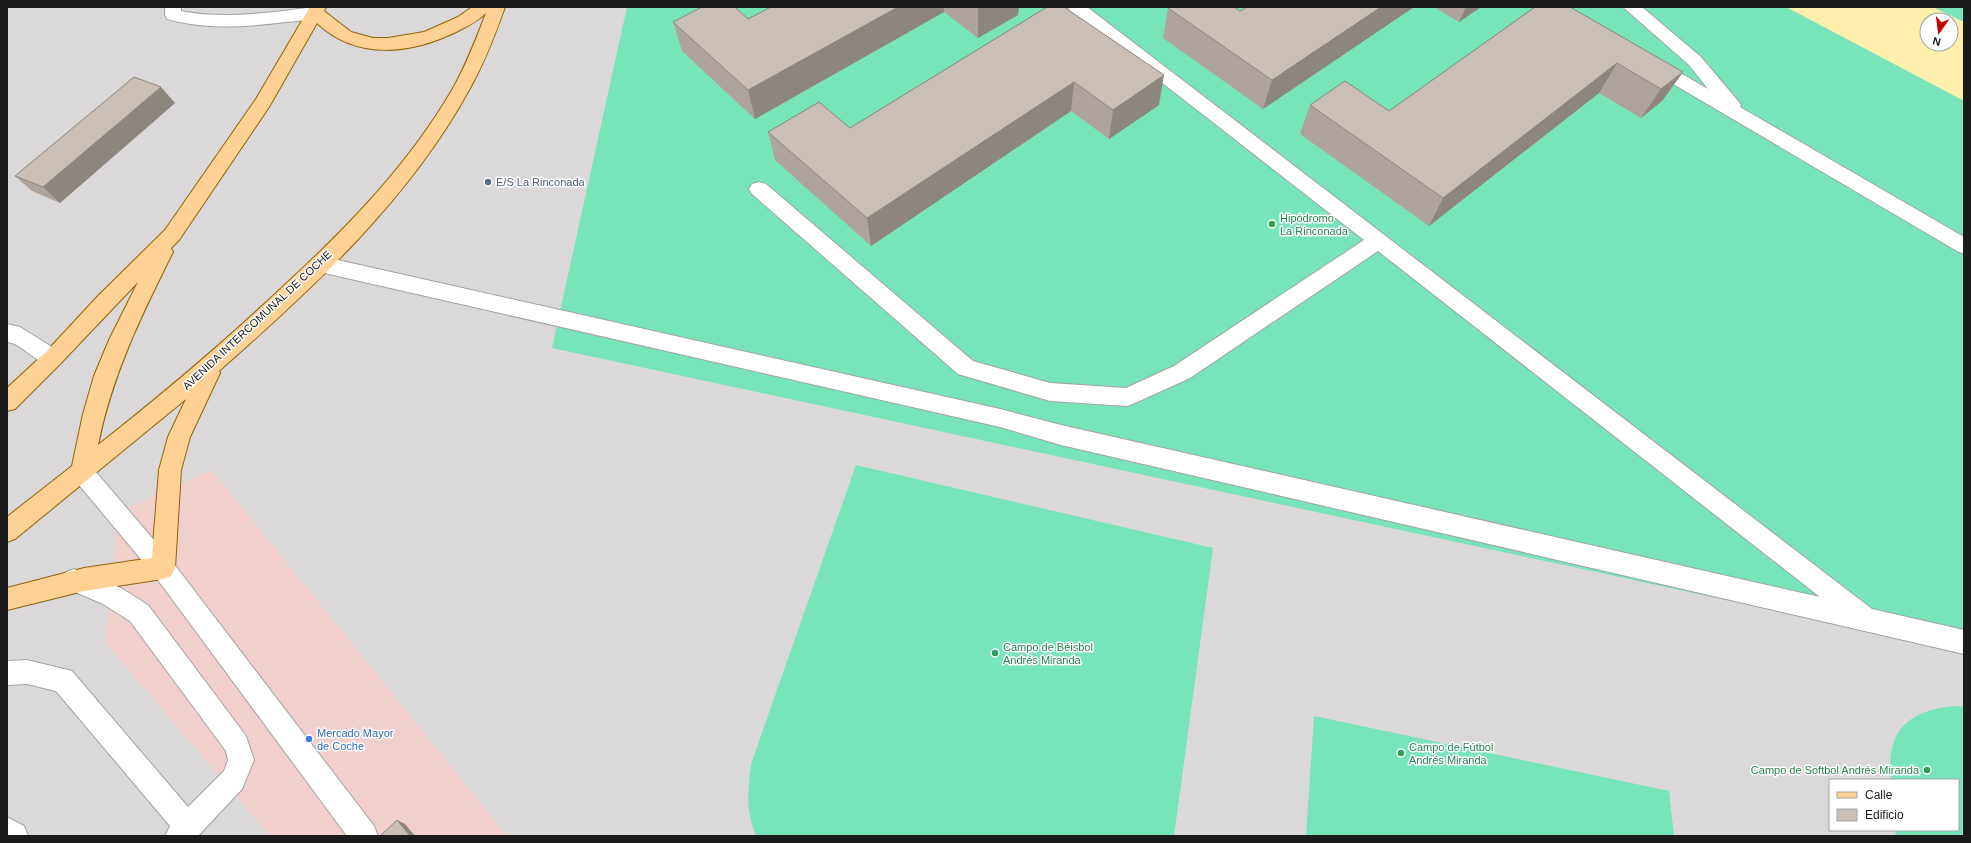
<svg xmlns="http://www.w3.org/2000/svg" width="1971" height="843" viewBox="0 0 1971 843" font-family="Arial,sans-serif">
<rect width="100%" height="100%" fill="#eee9e0"/>
<path fill="#dad8d8" fill-rule="evenodd" d="M7,7H1964V836H7ZM1927,20H1951V44H1927ZM1830,780H1958V830H1830Z"/>
<path fill="#f1cfcd" d="M212,470L507,836H270L106,643L118,512Z"/>
<path fill="#ffefad" fill-rule="evenodd" d="M1786,7H1933L1964,22V101ZM1927,20H1951V44H1927Z"/>
<g fill="#77e4ba">
<path d="M627,7H1786L1964,101V651L552,348Z"/>
<path d="M1933,7H1964V22Z"/>
<path d="M856,465L1213,548L1174,836H756C745,807 748,793 751,764Z"/>
<path d="M1954,706L1964,707V836H1896L1895,830H1958V780H1891C1886,731 1907,711 1954,706Z"/>
<path d="M1314,716L1669,791L1674,836H1306Z"/>
</g>
<g fill="none" stroke-linecap="round" stroke-linejoin="round">
<defs>
<g id="minor">
<path d="M165,7H181V11C226,20 271,12 316,7L322,9L324,13L322,17C310,20 298,21 286,22C246,27 206,30 167,19L165,15Z"/>
<path d="M1068,7H1087L1872,609L1964,630V654L1061,445L1000,427L320,272L313,270L310,264L313,258L320,256L1000,409L1061,425L1820,597L1378,251L1190,378L1135,403L1127,406L1050,401L958,374L752,194L749,189L752,184L759,182L766,184L973,361L1050,383L1126,388L1174,366L1364,240L1070,11Z"/>
<path d="M1623,7H1642L1701,57L1738,101L1741,105L1740,107L1964,237V254L1957,251L1646,68L1643,64L1646,60L1652,58L1658,60L1708,89L1689,65Z"/>
<path d="M7,324L20,327L60,352L64,358L60,364C39,371 26,344 7,342Z"/>
<path d="M82,462L90,465L171,560L374,826L378,836H347L155,576L74,479L71,472L74,465Z"/>
<path d="M74,569L121,588L148,605L246,736L254,760L242,789L198,836H165L170,826L56,691L27,684L7,685V661L27,660L72,671L188,807L224,771L228,760L226,751L130,621L103,604L66,588L62,580L66,572Z"/>
<path d="M7,817L24,826L28,836H7Z"/>
</g>
<path id="major" d="M310,7H326L324,11L351,32L373,38H388L424,32L458,17L472,7H505C495,35 484,64 469,90C409,200 312,289 219,371L220,373L190,437L181,470L175,568L171,576L163,579L84,591L7,610V588L84,568L152,558L159,470L168,437L186,399L15,539L7,542V517L72,466L83,414L94,376L109,340L138,282L60,364L15,409L7,411V388L46,352L98,296L165,230L256,99ZM486,13C476,39 466,66 452,90C410,162 351,224 290,280C229,338 164,393 98,445C112,375 141,316 173,252L171,248L179,240L269,107L317,23C357,61 412,54 458,31C468,26 478,21 486,13Z"/>
</defs>
<use href="#minor" stroke="#a2a2a2" stroke-width="2"/>
<use href="#major" stroke="#936300" stroke-width="2"/>
<use href="#minor" fill="#fff" fill-rule="evenodd"/>
<use href="#major" fill="#ffd194" fill-rule="evenodd"/>
</g>
<g fill="#aea49d">
<path d="M771,7H1019L1018,15L978,38L944,12L755,119L682,51L673,22L748,19Z"/>
<path d="M1047,7L1159,105L1109,139L1071,111L871,246L775,160L768,132L850,128Z"/>
<path d="M1247,7H1414L1263,109L1163,38L1168,8L1240,11Z"/>
<path d="M1434,7H1481L1459,22Z"/>
<path d="M1535,7L1683,72L1662,101L1641,118L1599,93L1429,226L1300,134L1310,105L1389,111Z"/>
<path d="M175,103L60,203L32,191L15,176Z"/>
</g>
<g fill="#8d867f">
<path d="M898,7H944V12L755,119L748,90Z"/>
<path d="M981,7H1019L1018,15L978,38V8Z"/>
<path d="M1381,7H1414L1263,109L1272,80Z"/>
<path d="M1466,7H1481L1459,22Z"/>
<path d="M1617,63L1599,93L1429,226L1443,198Z"/>
<path d="M1683,72L1662,101L1641,118L1661,89Z"/>
<path d="M1164,75L1159,105L1109,139L1113,110Z"/>
<path d="M1074,82L1071,111L871,246L867,218Z"/>
<path d="M161,87L175,103L60,203L43,187Z"/>
<path d="M397,820L405,824L415,836H410Z"/>
</g>
<g fill="#cabfb6" stroke="#8d867f">
<path d="M702,7H735L748,19L771,7H898L748,90L673,22Z"/>
<path d="M1047,7H1064L1164,75L1113,110L1074,82L867,218L768,132L819,102L850,128Z"/>
<path d="M1170,7H1234L1240,11L1247,7H1381L1272,80L1168,8Z"/>
<path d="M1535,7H1570L1683,72L1661,89L1617,63L1443,198L1310,105L1345,81L1389,111Z"/>
<path d="M134,77L161,87L43,187L15,176Z"/>
<path d="M397,820L410,836H380Z"/>
</g>
<circle fill="#5c6f8a" stroke="#fff" stroke-width="1.5" cx="488" cy="182" r="4"/>
<g fill="#2e9e5b" stroke="#fff" stroke-width="1.5">
<circle cx="1272" cy="224" r="4"/>
<circle cx="995" cy="653" r="4"/>
<circle cx="1401" cy="753" r="4"/>
<circle cx="1927" cy="770" r="4"/>
</g>
<circle fill="#3f7fe0" stroke="#fff" stroke-width="1.5" cx="309" cy="739" r="4"/>
<g text-anchor="middle" stroke-width="3" stroke-linejoin="round" paint-order="stroke">
<g font-size="11" fill="#4e5e75" stroke="#fff" text-anchor="start">
<text x="496" y="186">E/S La Rinconada</text>
</g>
<g font-size="11" fill="#27864d" stroke="#fff" text-anchor="start">
<text x="1280" y="222">Hipódromo<tspan x="1280" dy="13">La Rinconada</tspan></text>
<text x="1003" y="651">Campo de Béisbol<tspan x="1003" dy="13">Andrés Miranda</tspan></text>
<text x="1409" y="751">Campo de Fútbol<tspan x="1409" dy="13">Andrés Miranda</tspan></text>
<text x="1919" y="774" text-anchor="end">Campo de Softbol Andrés Miranda</text>
</g>
<g font-size="11" fill="#1b1b1b" stroke="#fff">
<text transform="translate(257 320) rotate(-43)" y="4">AVENIDA INTERCOMUNAL DE COCHE</text>
</g>
<g font-size="11" fill="#366cbe" stroke="#fff" text-anchor="start">
<text x="317" y="737">Mercado Mayor<tspan x="317" dy="13">de Coche</tspan></text>
</g>
</g>
<rect width="1971" height="843" fill="none" stroke="#1b1b1b" stroke-width="16"/>
<rect x="1829" y="779" width="130" height="52" fill="#ffffff" stroke="#a4a4a4"/>
<rect x="1837" y="792" width="20" height="6" fill="#ffd194" stroke="#a4a4a4"/>
<text x="1865" y="799" font-size="12" fill="#1b1b1b">Calle</text>
<rect x="1837" y="809" width="20" height="12" fill="#cabfb6" stroke="#a4a4a4"/>
<text x="1865" y="819" font-size="12" fill="#1b1b1b">Edificio</text>
<g transform="translate(1939 32) rotate(194)"><circle r="19" fill="#ffffff" stroke="#a4a4a4"/>
<path d="M0-3L7 15L0 10L-7 15Z" fill="#c70100"/>
<text y="-6" font-size="11" font-weight="bold" text-anchor="middle" fill="#1b1b1b">N</text>
</g>
</svg>
